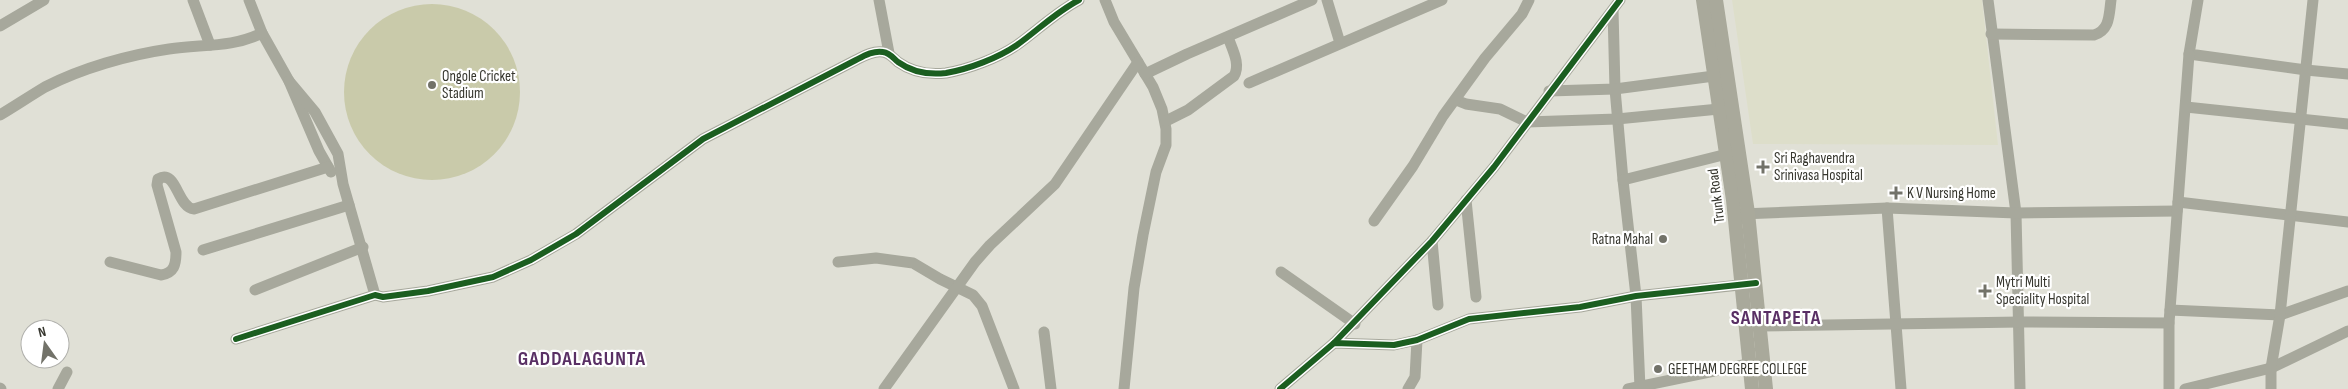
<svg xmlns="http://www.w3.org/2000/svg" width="2348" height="389" viewBox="0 0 2348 389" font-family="'Sofia Sans Condensed',sans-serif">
<rect width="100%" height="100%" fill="#e0e0d6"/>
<path fill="#dddeca" d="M1732,0H1982L1998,145L1753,144Z"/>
<circle fill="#c9caaa" cx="432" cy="92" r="88"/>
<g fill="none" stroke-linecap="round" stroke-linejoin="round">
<g stroke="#a7a89c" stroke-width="11">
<path d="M193,0L210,45"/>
<path d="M249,0L262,33L289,81L319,151L331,172"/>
<path d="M879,0L889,53"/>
<path d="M1105,0L1114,22L1153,87L1162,109L1166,129V145L1156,172L1143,235L1134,288L1124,389"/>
<path d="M1327,0L1340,43"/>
<path d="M1988,0L2016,213L2020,389"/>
<path d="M2198,0L2189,54L2306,70L2348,74"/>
<path d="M1613,10L1615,89L1623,180L1636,296L1640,388"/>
<path d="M0,26L44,0"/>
<path d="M1991,34L2094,35C2110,30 2109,15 2111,0"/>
<path d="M1145,74L1187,54L1312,0"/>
<path d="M289,81L315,112L338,154L343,184L375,295"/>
<path d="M1249,83L1442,0"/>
<path d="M1549,91L1615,89L1714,76"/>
<path d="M1456,100L1466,104L1500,109L1527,122L1617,119L1719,109"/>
<path d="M2186,107L2348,124"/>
<path d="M0,115C15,106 30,96 45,87C82,68 128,55 169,49C201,44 232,48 262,33"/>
<path d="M1166,121L1188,110L1234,76C1241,64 1232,49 1228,37"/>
<path d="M1623,180L1727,154"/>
<path d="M1466,200L1476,297"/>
<path d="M2178,202L2348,222"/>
<path d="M1887,208L1901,389"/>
<path d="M1741,214L1887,208L2016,213L2177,211"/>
<path d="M1374,221L1413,166L1443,116L1485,58L1522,14L1529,0"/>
<path d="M1432,241L1438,305"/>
<path d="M203,250L349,205"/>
<path d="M110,262L161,275C174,273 176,265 176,252L157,185L158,179C177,168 177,208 194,209L328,167"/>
<path d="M838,262L876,258L913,263L940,279L973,295L982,306L1014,389"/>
<path d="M1281,272L1355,324"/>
<path d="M255,290L363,247"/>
<path d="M2170,310L2280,315L2348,291"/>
<path d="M1760,326L2020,322L2169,323"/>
<path d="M1044,332L1051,389"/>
<path d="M236,339L375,295L383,297L428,291L493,277L531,260L576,234L703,139L854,61C862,57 873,50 883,52C890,53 893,58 898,62C912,72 929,75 946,73C969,69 998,58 1017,45C1038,30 1056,12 1079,0"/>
<path d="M1334,343L1432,241L1494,167L1620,0"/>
<path d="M0,388L1,389"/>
<path d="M58,389L67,372"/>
<path d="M884,389L975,262L990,245L1055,184L1138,62"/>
<path d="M1280,389L1334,343L1394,345L1417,340L1469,319L1580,307L1636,296L1749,284"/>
<path d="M1408,389L1415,377L1417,340"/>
<path d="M1628,389L1748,364"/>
<path d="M2169,389V323L2189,54"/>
<path d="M2185,389L2271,368L2348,331"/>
<path d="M2271,389V368L2280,315L2313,0"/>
</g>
<g stroke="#a9a99b" stroke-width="14">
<path d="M1703,0L1733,200L1752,389"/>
<path d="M1716,0L1748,213L1766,389"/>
</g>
<defs>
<g id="cycleway">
<path d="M236,339L375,295L383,297L428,291L493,277L531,260L576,234L703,139L854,61C862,57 873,50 883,52C890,53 893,58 898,62C912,72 929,75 946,73C969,69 998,58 1017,45C1038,30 1056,12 1079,0"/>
<path d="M1334,343L1432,241L1494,167L1620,0"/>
<path d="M1280,389L1334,343L1394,345L1417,340L1469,319L1580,307L1636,296L1756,283"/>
</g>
</defs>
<use href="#cycleway" stroke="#fff" stroke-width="9"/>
<use href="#cycleway" stroke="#1b5e20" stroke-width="6"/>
</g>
<g fill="#727269" stroke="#fff" stroke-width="2">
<circle cx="432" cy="85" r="5"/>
<path d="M1760.5 159.5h5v5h5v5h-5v5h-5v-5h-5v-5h5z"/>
<path d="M1893.5 185.5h5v5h5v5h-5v5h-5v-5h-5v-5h5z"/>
<circle cx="1663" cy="239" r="5"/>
<path d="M1982.5 283.5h5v5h5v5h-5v5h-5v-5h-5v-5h5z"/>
<circle cx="1658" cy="369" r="5"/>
</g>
<g text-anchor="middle" stroke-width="4.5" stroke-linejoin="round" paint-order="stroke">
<g font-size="15" fill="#36362e" stroke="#fff" text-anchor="start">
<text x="442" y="81">Ongole Cricket<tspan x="442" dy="17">Stadium</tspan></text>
<text x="1774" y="163">Sri Raghavendra<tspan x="1774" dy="17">Srinivasa Hospital</tspan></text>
<text x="1907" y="198">K V Nursing Home</text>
<text x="1653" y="244" text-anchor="end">Ratna Mahal</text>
<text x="1996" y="287">Mytri Multi<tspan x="1996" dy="17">Speciality Hospital</tspan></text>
<text x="1668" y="374">GEETHAM DEGREE COLLEGE</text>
</g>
<g font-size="15" fill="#36362e" stroke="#fff">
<text transform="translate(1716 196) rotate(-97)" y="5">Trunk Road</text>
</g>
<g font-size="20" font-weight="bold" letter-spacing="1" fill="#592f64" stroke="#fff">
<text x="1776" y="324">SANTAPETA</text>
<text x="582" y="365">GADDALAGUNTA</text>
</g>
</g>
<g transform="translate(45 344) rotate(346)"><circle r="24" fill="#ffffff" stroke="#afafab"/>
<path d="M0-4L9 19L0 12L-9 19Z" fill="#727269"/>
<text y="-8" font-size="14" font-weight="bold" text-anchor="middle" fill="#36362e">N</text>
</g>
</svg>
